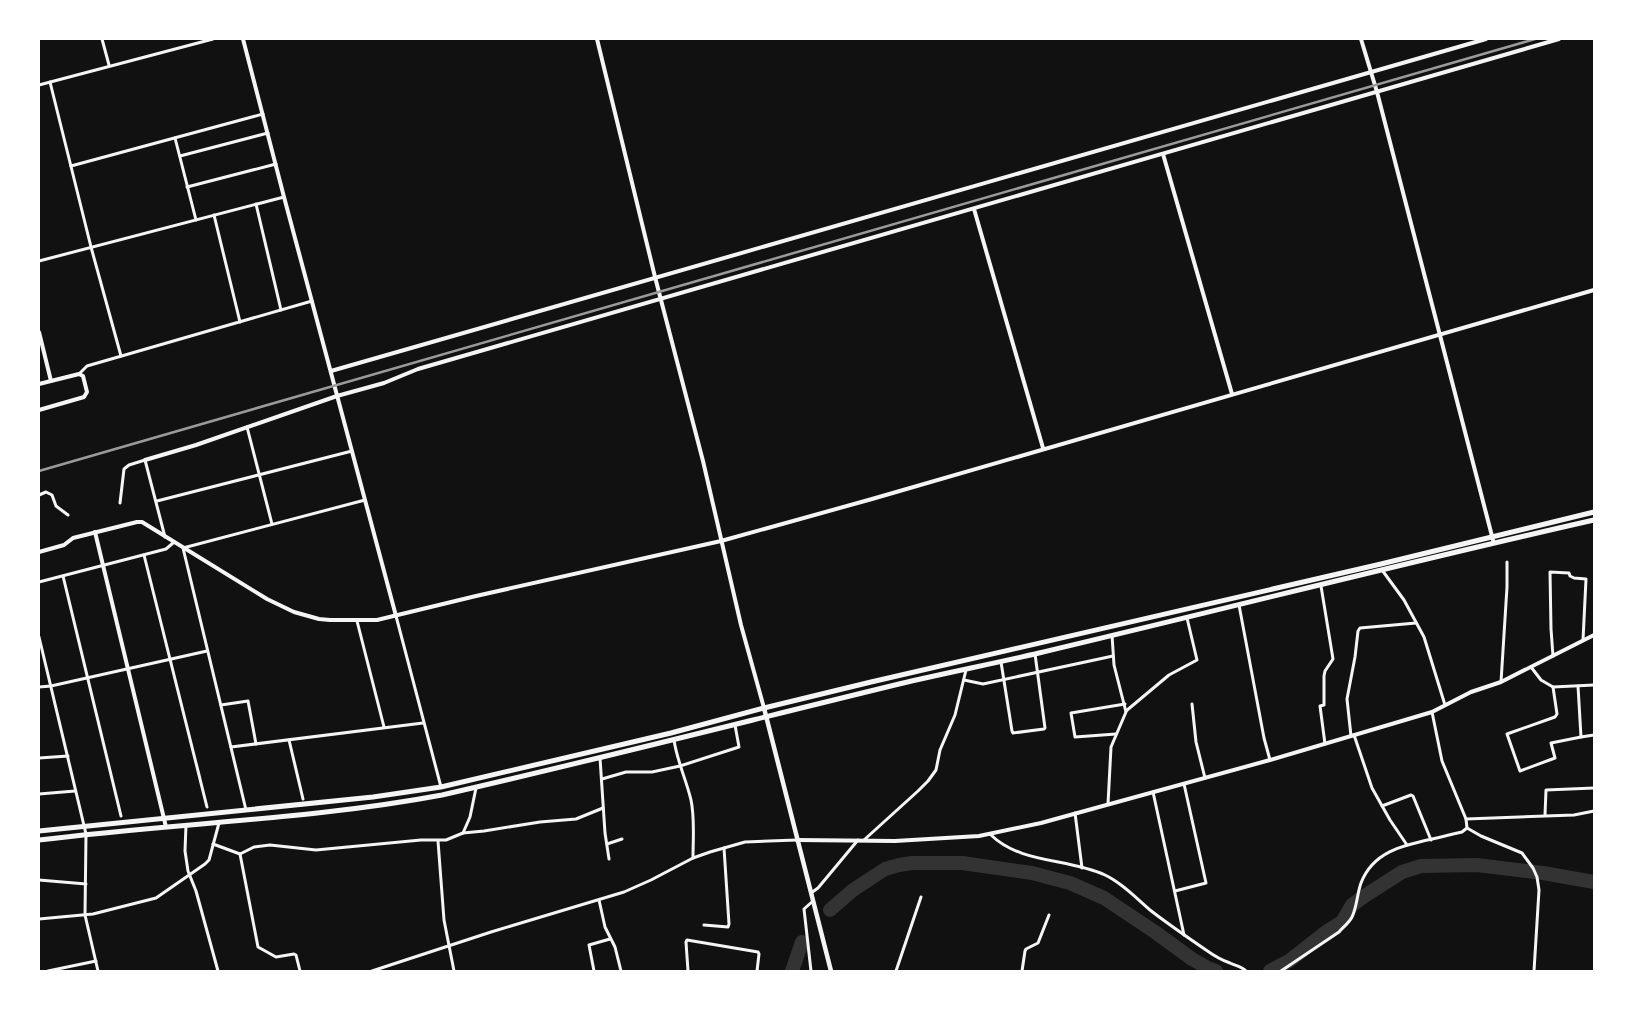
<svg xmlns="http://www.w3.org/2000/svg" width="1633" height="1010" viewBox="0 0 1633 1010" font-family="Barlow,sans-serif">
<rect width="100%" height="100%" fill="#111"/>
<g fill="none" stroke-linecap="round" stroke-linejoin="round">
<g stroke="#333" stroke-width="14">
<path d="M830,910L853,890L885,869L899,865L912,863H962L1032,873L1070,883L1104,898L1155,932L1192,959L1208,968L1216,971"/>
<path d="M792,971L802,942"/>
<path d="M1270,971L1289,961L1326,932L1342,922L1352,905L1366,895L1402,872L1421,866L1477,865L1543,873L1594,882"/>
</g>
<g stroke="#f5f5f5" stroke-width="3">
<path d="M102,39L109,65"/>
<path d="M50,82L91,247L121,356"/>
<path d="M39,85L213,39"/>
<path d="M175,138L196,220"/>
<path d="M180,156L268,133"/>
<path d="M71,166L263,114"/>
<path d="M187,187L276,164"/>
<path d="M256,204L281,310"/>
<path d="M214,215L240,322"/>
<path d="M39,261L284,197"/>
<path d="M79,374L87,366L312,301"/>
<path d="M247,427L272,524"/>
<path d="M39,495L46,492L52,495L56,506L68,515"/>
<path d="M157,501L352,451"/>
<path d="M120,503L124,469L129,465L145,460L165,537"/>
<path d="M144,555L207,807"/>
<path d="M1382,570L1404,600L1424,637L1445,705"/>
<path d="M63,576L121,816"/>
<path d="M39,582L166,549L173,543"/>
<path d="M1321,586L1333,659L1325,671L1324,676V705L1320,706L1325,744"/>
<path d="M1239,605L1264,738L1270,760"/>
<path d="M396,616L441,787"/>
<path d="M357,621L384,727"/>
<path d="M39,637L86,834L85,915L98,971"/>
<path d="M1553,656L1551,629L1550,572L1569,573L1570,576L1574,578L1586,579L1583,640"/>
<path d="M1001,662L1012,731L1013,733L1044,729L1045,728L1035,654"/>
<path d="M1531,667L1541,680L1553,687L1594,685"/>
<path d="M964,680L983,684L1113,656"/>
<path d="M1501,682L1507,587V562"/>
<path d="M1578,686L1581,737L1594,735"/>
<path d="M39,687L51,686L207,651"/>
<path d="M1553,687L1557,714L1555,717L1507,734L1520,771L1555,758L1551,743L1581,737"/>
<path d="M1192,704L1196,742L1205,778"/>
<path d="M221,705L248,701L256,744"/>
<path d="M1126,711L1169,675L1197,660L1187,618"/>
<path d="M1432,712L1442,761L1466,819L1467,828"/>
<path d="M1116,734L1075,737L1071,713L1125,704"/>
<path d="M1354,735L1372,788L1390,820L1407,845"/>
<path d="M1351,736L1347,699L1355,657L1358,631L1360,628L1416,623"/>
<path d="M289,740L303,799"/>
<path d="M674,740C677,761 686,779 691,800C695,819 693,838 693,858"/>
<path d="M231,747L423,723"/>
<path d="M39,758L68,756"/>
<path d="M600,758L605,833L609,859"/>
<path d="M602,779L626,772H652L680,766L739,747L735,725"/>
<path d="M1153,792L1184,935"/>
<path d="M39,794L75,791"/>
<path d="M1108,804L1111,747L1126,712L1114,665L1112,635"/>
<path d="M1382,806L1411,795L1413,796L1431,840"/>
<path d="M246,810L183,548L365,500"/>
<path d="M1075,813L1082,868"/>
<path d="M1545,815L1546,790L1594,788"/>
<path d="M1466,819L1574,815L1594,811"/>
<path d="M186,825L185,851L188,871L196,891L218,971"/>
<path d="M463,833L484,831L540,822L576,819L603,808"/>
<path d="M991,835C1021,864 1068,858 1105,875C1122,883 1136,898 1150,910C1168,924 1187,937 1206,950C1213,955 1221,960 1230,963C1236,966 1241,966 1246,971"/>
<path d="M864,840L918,791L928,781L936,770L940,750L955,715L966,670"/>
<path d="M438,841L444,920L454,971"/>
<path d="M213,844L240,854L254,847L270,845L316,850L421,840H446L463,833L470,817L476,788"/>
<path d="M607,844L622,839"/>
<path d="M240,854L258,947L276,957L294,954L296,955L300,971"/>
<path d="M39,880L86,884"/>
<path d="M1175,891L1206,883L1184,784"/>
<path d="M811,893L818,888L858,840"/>
<path d="M599,900L605,927L615,947L621,971"/>
<path d="M39,919L93,914L156,898L205,864L209,860L219,823"/>
<path d="M704,925L728,927L729,924L724,848"/>
<path d="M48,971L96,961"/>
<path d="M372,971L491,932L624,892L651,880L693,858L710,852L745,842L797,840"/>
<path d="M594,971L589,945L610,939"/>
<path d="M688,971L686,942L687,940L758,952L759,954L757,971"/>
<path d="M811,971L804,909L813,901"/>
<path d="M896,971L921,897"/>
<path d="M1022,971L1025,951L1026,949L1038,943L1049,915"/>
<path d="M1281,971L1339,932C1343,927 1349,923 1352,917C1357,907 1357,894 1361,883C1376,844 1418,844 1453,834L1462,832L1467,828L1481,836L1522,853L1533,868L1537,877L1539,890L1534,971"/>
</g>
<g stroke="#f5f5f5" stroke-width="4">
<path d="M243,39L284,197L396,616"/>
<path d="M597,39L655,277L703,461L741,625L764,708"/>
<path d="M1361,39L1377,92L1493,540"/>
<path d="M1163,154L1232,394"/>
<path d="M974,209L1043,448"/>
<path d="M39,332L51,381"/>
<path d="M331,371L1486,39"/>
<path d="M39,384L79,374L83,376L87,392L84,397L39,410"/>
<path d="M145,460L196,445L337,396L384,383L418,369L1559,39"/>
<path d="M95,532L166,827"/>
<path d="M39,552L64,545L73,538L137,522H142L267,599L294,612L319,619L330,620H377L476,596L721,541L872,499L1594,290"/>
<path d="M797,840L895,841L979,836L1041,823L1270,760L1432,712L1471,692L1501,682L1594,635"/>
</g>
<path stroke="#f5f5f5" stroke-width="4.5" d="M764,708L831,971"/>
<g stroke="#f5f5f5" stroke-width="5">
<path d="M39,831L373,797L441,787L671,733L764,708L871,682L1381,564L1594,512"/>
<path d="M39,840C173,823 309,820 442,795C595,760 747,721 899,684C945,673 992,664 1039,653C1224,609 1408,562 1594,520"/>
</g>
<path stroke="#9a9a9a" stroke-width="2.5" d="M39,471L1535,39"/>
</g>
<rect width="1633" height="1010" fill="none" stroke="#ffffff" stroke-width="80"/>
</svg>
